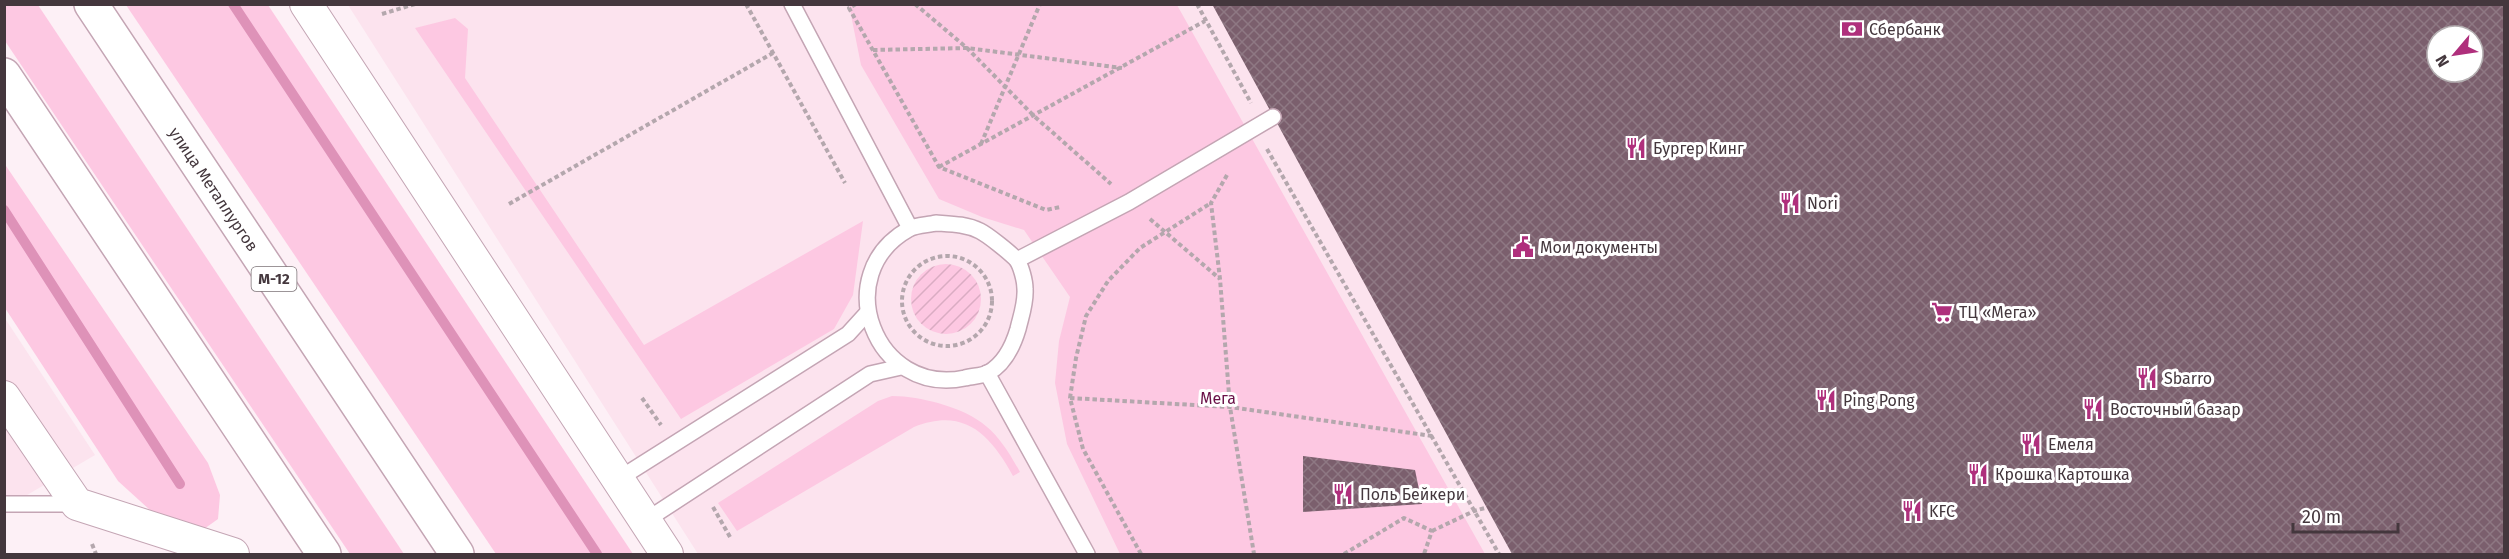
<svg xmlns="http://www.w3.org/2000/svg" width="2509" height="559" viewBox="0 0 2509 559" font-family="'Fira Sans',sans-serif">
<defs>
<pattern id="garden-furrows" width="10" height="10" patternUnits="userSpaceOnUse" patternTransform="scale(1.5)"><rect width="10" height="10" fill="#fdc8e2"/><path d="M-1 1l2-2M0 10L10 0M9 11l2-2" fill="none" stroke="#daacc3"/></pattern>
<pattern id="building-cross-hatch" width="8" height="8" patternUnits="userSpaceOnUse" patternTransform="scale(1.5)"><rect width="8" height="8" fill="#7b5f6d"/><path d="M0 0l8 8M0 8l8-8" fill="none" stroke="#8e7883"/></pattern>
</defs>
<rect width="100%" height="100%" fill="#fdf0f6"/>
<g fill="#fce3ee" fill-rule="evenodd">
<path d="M348,5H2504V554H698ZM2437,36H2473V72H2437Z"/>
<path d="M4,317L95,455L5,508L4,507Z"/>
</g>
<g fill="#fdc8e2">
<path d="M4,5H38L404,554H350L5,41Z"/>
<path d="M126,5H268L633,554H496Z"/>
<path d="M849,5H1177L1485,554H1120L1067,444L1055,383L1059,341L1070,297L1024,230L982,217L939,199L861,65Z"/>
<path d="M455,18L468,29L465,78L644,345L863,221L853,295L834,329L681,419L415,28Z"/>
<path d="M4,163L208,463L220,495L218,519L204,529L161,520L118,481L5,308Z"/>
<path d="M892,396C909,396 922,399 938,403C983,416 998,432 1020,472L1013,476C990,434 964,407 914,427L737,531L718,503L878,401Z"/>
</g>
<circle fill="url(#garden-furrows)" cx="946" cy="299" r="35"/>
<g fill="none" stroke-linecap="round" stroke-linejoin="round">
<g stroke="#de92b8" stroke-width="10">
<path d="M233,4L597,554"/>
<path d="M4,210L180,484"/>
</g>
</g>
<g fill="url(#building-cross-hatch)" fill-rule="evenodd">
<path d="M1212,4H2504V554H1512ZM2437,36H2473V72H2437Z"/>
<path d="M1303,456L1415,470L1422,504L1303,512Z"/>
</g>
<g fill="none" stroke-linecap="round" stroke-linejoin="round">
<defs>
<g id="lane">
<path d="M792,4L910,228"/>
<path d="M936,223C950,224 966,224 980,231C988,235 1009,252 1016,259C1021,265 1025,281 1025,289C1026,303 1021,316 1018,329C1013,346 1004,364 988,373C982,376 972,376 965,378C875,397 828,274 909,229C916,225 928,225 936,223Z"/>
<path d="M1017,260L1129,202L1273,117"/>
<path d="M987,373L1087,554"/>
<path d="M617,480L848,334L868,312"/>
<path d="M4,504H76"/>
<path d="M645,521L870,374L901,367"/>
</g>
<g id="street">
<path d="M306,4L667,554"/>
<path d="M4,397L77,504L233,554"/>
</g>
<g id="primary">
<path d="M91,4L457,554"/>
<path d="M4,75L324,554"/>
</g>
</defs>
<use href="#lane" stroke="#c4a5b4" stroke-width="18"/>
<use href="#street" stroke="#c4a5b4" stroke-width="34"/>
<use href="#primary" stroke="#c4a5b4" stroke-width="36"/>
<g stroke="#b4a7ad" stroke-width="4" stroke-dasharray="4.5 3" stroke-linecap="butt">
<path d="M746,4L845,183"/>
<path d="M856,4L849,8L939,167L1046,210L1060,207"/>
<path d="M915,4L967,48L1034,116L1111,184"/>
<path d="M1197,4L1251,103"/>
<path d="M382,14L415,4"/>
<path d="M873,50L967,48L1122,68"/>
<path d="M981,144L1040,4"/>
<path d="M1267,149L1499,554"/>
<path d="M939,167L1205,21"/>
<path d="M1227,175L1211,203L1220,279L1230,407L1254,554"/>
<path d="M509,204L773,53"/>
<path d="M1150,219L1220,279"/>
<circle cx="947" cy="301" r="45"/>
<path d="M642,398L661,425"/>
<path d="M1070,398L1230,407L1432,436"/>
<path d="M713,507L730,537"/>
<path d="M1432,531L1474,511L1485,508"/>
<path d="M92,544L96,554"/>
<path d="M1141,554L1083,449L1070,398L1076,358L1086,316L1108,281L1140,248L1211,203"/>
<path d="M1344,554L1404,518L1432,531L1424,554"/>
</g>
<use href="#lane" stroke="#fff" stroke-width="15"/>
<use href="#street" stroke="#fff" stroke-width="32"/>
<use href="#primary" stroke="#fff" stroke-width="33"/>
</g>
<defs>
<symbol id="bank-bare" viewBox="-9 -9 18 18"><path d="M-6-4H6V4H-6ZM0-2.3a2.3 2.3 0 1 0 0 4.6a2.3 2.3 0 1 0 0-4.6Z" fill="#af2f7c" stroke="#fff" stroke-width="2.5" paint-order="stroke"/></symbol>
<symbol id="restaurant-bare" viewBox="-9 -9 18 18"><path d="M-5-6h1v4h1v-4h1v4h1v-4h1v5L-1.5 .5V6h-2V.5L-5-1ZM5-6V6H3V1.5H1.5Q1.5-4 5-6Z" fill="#af2f7c" stroke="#fff" stroke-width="2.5" paint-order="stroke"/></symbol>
<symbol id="civic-bare" viewBox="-9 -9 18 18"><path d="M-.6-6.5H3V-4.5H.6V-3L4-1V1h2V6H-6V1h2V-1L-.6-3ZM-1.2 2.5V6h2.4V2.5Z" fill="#af2f7c" stroke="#fff" stroke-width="2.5" paint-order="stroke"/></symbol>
<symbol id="supermarket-bare" viewBox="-9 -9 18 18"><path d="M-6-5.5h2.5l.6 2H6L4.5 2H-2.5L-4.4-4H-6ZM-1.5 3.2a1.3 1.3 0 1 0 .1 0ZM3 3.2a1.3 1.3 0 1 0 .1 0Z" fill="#af2f7c" stroke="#fff" stroke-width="2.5" paint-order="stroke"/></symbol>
</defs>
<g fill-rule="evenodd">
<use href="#bank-bare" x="1837" y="14" width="30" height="30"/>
<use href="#restaurant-bare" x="1621" y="133" width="30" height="30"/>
<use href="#restaurant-bare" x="1775" y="188" width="30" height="30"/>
<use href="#civic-bare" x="1508" y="232" width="30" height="30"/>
<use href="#supermarket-bare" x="1927" y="297" width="30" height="30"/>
<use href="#restaurant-bare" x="2132" y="363" width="30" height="30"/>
<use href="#restaurant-bare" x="1811" y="385" width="30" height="30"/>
<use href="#restaurant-bare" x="2078" y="394" width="30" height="30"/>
<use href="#restaurant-bare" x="2016" y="429" width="30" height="30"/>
<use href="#restaurant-bare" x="1963" y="459" width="30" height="30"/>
<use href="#restaurant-bare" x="1328" y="479" width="30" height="30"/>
<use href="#restaurant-bare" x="1897" y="496" width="30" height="30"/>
</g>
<g text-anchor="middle" stroke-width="6" stroke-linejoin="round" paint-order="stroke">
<rect fill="#fff" stroke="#7c7377" stroke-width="1.5" x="251.5" y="267" width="45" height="24" rx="4.5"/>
<g font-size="15" font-weight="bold" fill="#44373d">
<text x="274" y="284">М-12</text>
</g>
<g font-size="16" fill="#44373d" stroke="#fff" text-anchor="start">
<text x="1869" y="35">Сбербанк</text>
<text x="1653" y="154">Бургер Кинг</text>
<text x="1807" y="209">Nori</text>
<text x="1540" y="253">Мои документы</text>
<text x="1959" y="318">ТЦ «Мега»</text>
<text x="2164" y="384">Sbarro</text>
<text x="1843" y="406">Ping Pong</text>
<text x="2110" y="415">Восточный базар</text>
<text x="2048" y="450">Емеля</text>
<text x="1995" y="480">Крошка Картошка</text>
<text x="1360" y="500">Поль Бейкери</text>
<text x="1929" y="517">KFC</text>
</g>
<g font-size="16" fill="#44373d" stroke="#fff">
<text transform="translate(214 189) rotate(56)" y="6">улица Металлургов</text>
</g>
<g font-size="16" fill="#6a1148" stroke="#fff">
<text x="1218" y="404">Мега</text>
</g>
</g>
<rect width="2509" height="559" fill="none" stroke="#44373d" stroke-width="12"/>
<g transform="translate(2455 54) rotate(241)"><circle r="28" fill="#ffffff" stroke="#b4afb1" stroke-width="1.5"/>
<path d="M0-4.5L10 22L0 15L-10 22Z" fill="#af2f7c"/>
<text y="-9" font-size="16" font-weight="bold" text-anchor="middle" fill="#44373d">N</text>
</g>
<path d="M2293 523v9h105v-9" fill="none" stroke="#44373d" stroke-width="3"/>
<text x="2302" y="523" font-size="18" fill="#44373d" stroke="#ffffff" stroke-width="4.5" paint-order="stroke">20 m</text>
</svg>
